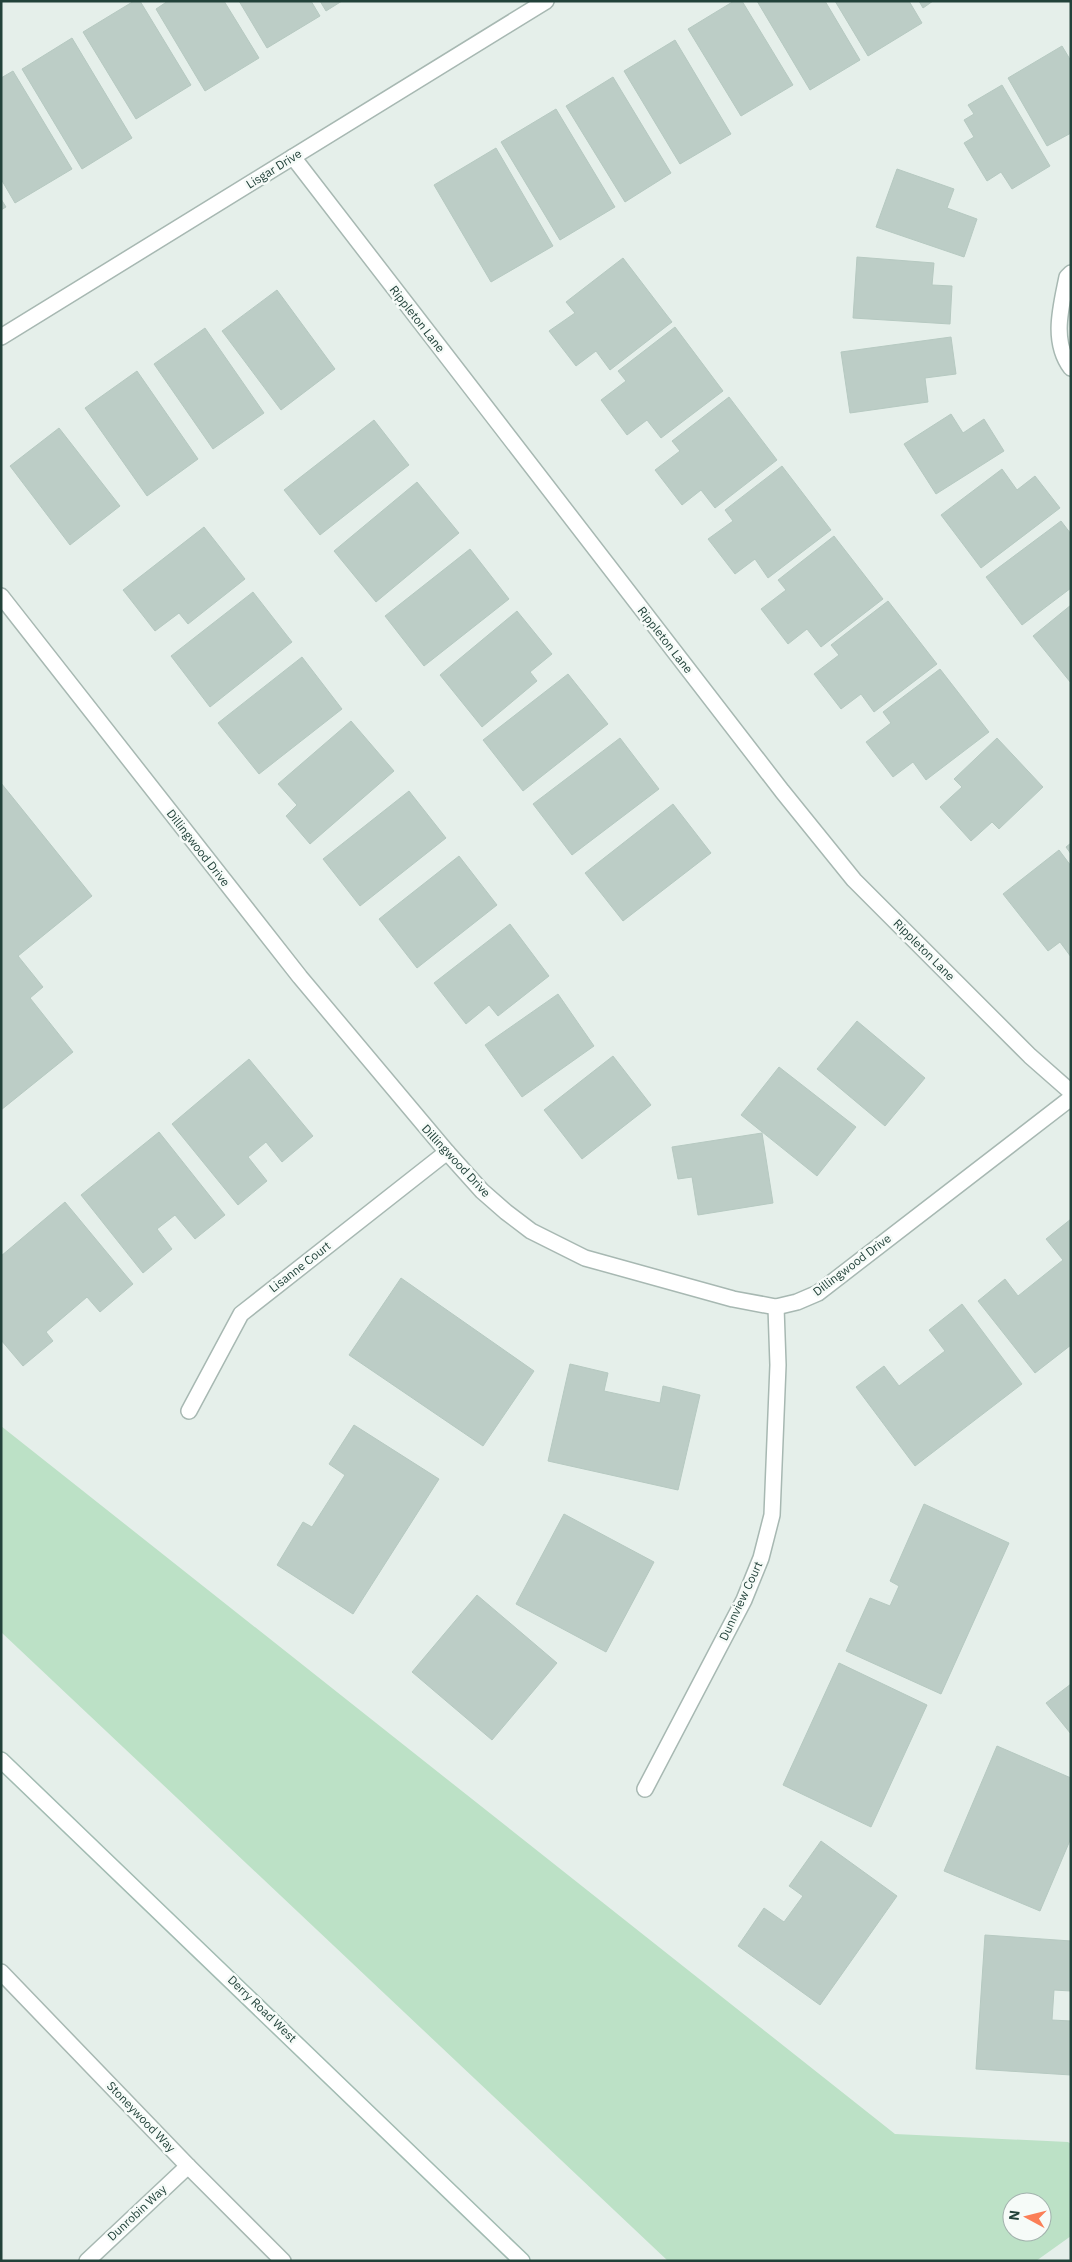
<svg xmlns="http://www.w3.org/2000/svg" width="1072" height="2262" viewBox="0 0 1072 2262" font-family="'IBM Plex Sans',sans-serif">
<rect width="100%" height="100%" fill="#e5efea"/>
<path fill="#bce1c6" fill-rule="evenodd" d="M1,1426L895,2134L1068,2142L1071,2144V2236L1036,2261H668L1,1632ZM1012,2202H1042V2232H1012Z"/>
<g fill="#bccdc6" stroke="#b6c9c1">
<path d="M134,1H140L191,85L136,119L83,32Z"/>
<path d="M168,1H224L259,58L205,91L156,9Z"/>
<path d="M239,1H311L320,16L267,48Z"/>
<path d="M320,1H342L326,11Z"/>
<path d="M734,1H742L793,85L741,116L688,29Z"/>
<path d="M757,1H825L860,60L810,90Z"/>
<path d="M835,1H909L922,23L868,56Z"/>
<path d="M919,1H933L923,8Z"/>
<path d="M72,38L132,138L82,169L22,69Z"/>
<path d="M675,40L731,134L680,164L624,71Z"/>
<path d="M1062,46L1071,61V133L1047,146L1008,78Z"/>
<path d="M13,71L72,169L15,203L1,179V78Z"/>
<path d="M613,77L671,173L625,202L566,106Z"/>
<path d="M1002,85L1050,166L1012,189L1001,172L987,181L964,143L974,137L964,120L974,114L968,105Z"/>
<path d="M556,109L615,207L560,240L501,142Z"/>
<path d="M496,148L553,246L491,282L434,185Z"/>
<path d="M897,169L954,189L947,208L977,219L964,257L876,227Z"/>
<path d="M1,199L6,207L1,210Z"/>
<path d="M857,257L934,263L932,285L952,286L950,324L853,318Z"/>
<path d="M623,258L672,322L610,370L596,351L576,366L549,331L575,313L566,302Z"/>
<path d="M277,290L335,369L281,410L222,331Z"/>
<path d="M675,327L723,391L661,438L647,420L627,435L601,400L626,381L618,371Z"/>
<path d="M205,328L264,413L213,449L154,364Z"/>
<path d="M951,337L956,374L925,378L928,402L850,413L841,352Z"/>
<path d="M137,371L198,459L147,496L85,408Z"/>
<path d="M729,397L777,460L715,508L701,490L682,505L655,470L680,451L672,441Z"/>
<path d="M951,414L963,433L984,419L1004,451L936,494L904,444Z"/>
<path d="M374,420L409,465L320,535L284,490Z"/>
<path d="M59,428L120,506L70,545L10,466Z"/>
<path d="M782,466L831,530L768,578L755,559L735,574L708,539L733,521L725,510Z"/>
<path d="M1002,469L1017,490L1035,476L1060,508L981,568L941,515Z"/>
<path d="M417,482L459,533L376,602L334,551Z"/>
<path d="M1061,521L1071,534V588L1022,625L986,577Z"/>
<path d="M204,527L245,579L188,624L179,613L155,631L123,590Z"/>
<path d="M834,536L883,599L821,647L807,629L788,644L761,609L786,590L778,580Z"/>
<path d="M470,549L509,599L424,666L385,616Z"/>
<path d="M253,592L292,642L210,707L171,656Z"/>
<path d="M888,601L937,664L874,712L861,694L841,709L814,674L839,655L831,645Z"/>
<path d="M1071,605V683L1033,636Z"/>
<path d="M517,611L552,654L530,672L537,681L482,727L440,675Z"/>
<path d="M302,657L342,709L259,774L218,723Z"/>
<path d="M940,669L989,732L926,780L913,762L893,777L866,742L891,723L883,712Z"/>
<path d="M568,674L608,724L523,791L483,740Z"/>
<path d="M351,721L394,771L310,844L286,816L297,805L278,784Z"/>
<path d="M620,738L659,789L572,855L533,804Z"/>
<path d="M997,738L1043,787L999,829L992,822L971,841L940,807L962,787L954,779Z"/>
<path d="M1,783L92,896L18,956L43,987L30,998L73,1052L1,1110Z"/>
<path d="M409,791L446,838L360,906L323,859Z"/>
<path d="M673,804L711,853L623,921L585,873Z"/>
<path d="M1071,843V854L1066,847Z"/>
<path d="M1059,850L1071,866V957L1060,942L1048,951L1003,894Z"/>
<path d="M459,856L497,905L417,968L379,919Z"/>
<path d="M510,924L549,976L498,1016L489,1005L466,1024L434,983Z"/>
<path d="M558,994L594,1046L522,1097L485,1045Z"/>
<path d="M857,1021L925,1078L885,1126L817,1069Z"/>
<path d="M613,1056L651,1105L582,1159L544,1110Z"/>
<path d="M249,1059L313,1136L282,1162L266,1142L248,1157L267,1181L238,1205L172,1124Z"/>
<path d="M779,1067L856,1127L817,1176L741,1115Z"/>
<path d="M159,1132L225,1215L195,1239L175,1215L157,1229L172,1249L143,1273L81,1195Z"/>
<path d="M762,1133L773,1203L698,1215L692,1177L678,1179L672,1147Z"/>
<path d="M65,1202L133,1284L100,1312L87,1297L46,1332L53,1341L23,1366L1,1340V1256Z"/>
<path d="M1071,1219V1345L1035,1373L978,1301L1005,1279L1018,1296L1063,1260L1046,1239Z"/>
<path d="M401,1278L534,1371L483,1446L349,1355Z"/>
<path d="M962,1304L1022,1384L915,1466L856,1387L884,1366L899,1386L945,1351L929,1330Z"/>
<path d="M570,1364L608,1373L604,1391L660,1403L663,1386L700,1395L678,1490L548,1461Z"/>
<path d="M354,1425L439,1479L353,1614L277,1565L303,1522L312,1527L345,1475L329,1464Z"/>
<path d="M924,1504L1009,1543L941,1694L846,1651L870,1598L890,1606L899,1586L890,1581Z"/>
<path d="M564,1514L654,1562L606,1652L516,1604Z"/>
<path d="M477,1595L557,1663L492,1740L412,1672Z"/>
<path d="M839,1663L927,1705L871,1827L783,1785Z"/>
<path d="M1071,1684V1734L1046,1703Z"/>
<path d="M997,1746L1071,1778V1838L1040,1911L944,1871Z"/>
<path d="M821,1841L897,1896L820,2005L738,1946L764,1908L784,1922L803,1896L789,1886Z"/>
<path d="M985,1935L1071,1941V1991L1054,1990L1052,2020L1071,2021V2075L976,2069Z"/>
</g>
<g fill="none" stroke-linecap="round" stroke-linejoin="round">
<defs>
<g id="minor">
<path d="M293,157L782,791L854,880L1030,1056L1071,1092"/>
<path d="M1071,273L1067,277C1061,307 1051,341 1071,368"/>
<path d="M1,596L300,977L447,1152L482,1191L506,1212L531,1231L585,1258L733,1299L776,1307L797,1302L818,1293L1071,1098"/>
<path d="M189,1411L241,1314L447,1152"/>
<path d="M645,1789L744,1600L761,1558L772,1515L778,1365L776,1307"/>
<path d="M1,1972L188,2166L283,2261"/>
<path d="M87,2261L188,2166"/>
</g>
<path id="tertiary" d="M1,337L546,1"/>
<path id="secondary" d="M1,1760L522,2261"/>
</defs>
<use href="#minor" stroke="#a7b8b2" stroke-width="18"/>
<use href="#tertiary" stroke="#a7b8b2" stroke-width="18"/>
<use href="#secondary" stroke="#a2bbb2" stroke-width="18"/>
<use href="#minor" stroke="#fff" stroke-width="15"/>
<use href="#tertiary" stroke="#fff" stroke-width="15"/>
<use href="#secondary" stroke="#fff" stroke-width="15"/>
</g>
<g text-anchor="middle" stroke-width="5" stroke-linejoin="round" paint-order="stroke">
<g font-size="12" fill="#22423a" stroke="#f6fbf8">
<text transform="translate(274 169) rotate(-32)" y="4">Lisgar Drive</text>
<text transform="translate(417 319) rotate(52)" y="4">Rippleton Lane</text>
<text transform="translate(665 640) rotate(52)" y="4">Rippleton Lane</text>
<text transform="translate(198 848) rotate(52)" y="4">Dillingwood Drive</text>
<text transform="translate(924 950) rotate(45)" y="4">Rippleton Lane</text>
<text transform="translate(456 1161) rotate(47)" y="4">Dillingwood Drive</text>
<text transform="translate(852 1265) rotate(-37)" y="4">Dillingwood Drive</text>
<text transform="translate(300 1267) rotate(-38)" y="4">Lisanne Court</text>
<text transform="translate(741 1601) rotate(-65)" y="4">Dunnview Court</text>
<text transform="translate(262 2009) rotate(44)" y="4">Derry Road West</text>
<text transform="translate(141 2117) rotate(46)" y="4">Stoneywood Way</text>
<text transform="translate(137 2213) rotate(-43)" y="4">Dunrobin Way</text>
</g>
</g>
<rect width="1072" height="2262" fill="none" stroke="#22423a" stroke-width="5"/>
<g transform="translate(1027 2217) rotate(277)"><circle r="24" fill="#f6fbf8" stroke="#a1b1ac"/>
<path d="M0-4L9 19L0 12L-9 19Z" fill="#fb7f57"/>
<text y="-8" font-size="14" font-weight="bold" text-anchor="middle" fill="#22423a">N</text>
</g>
</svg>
